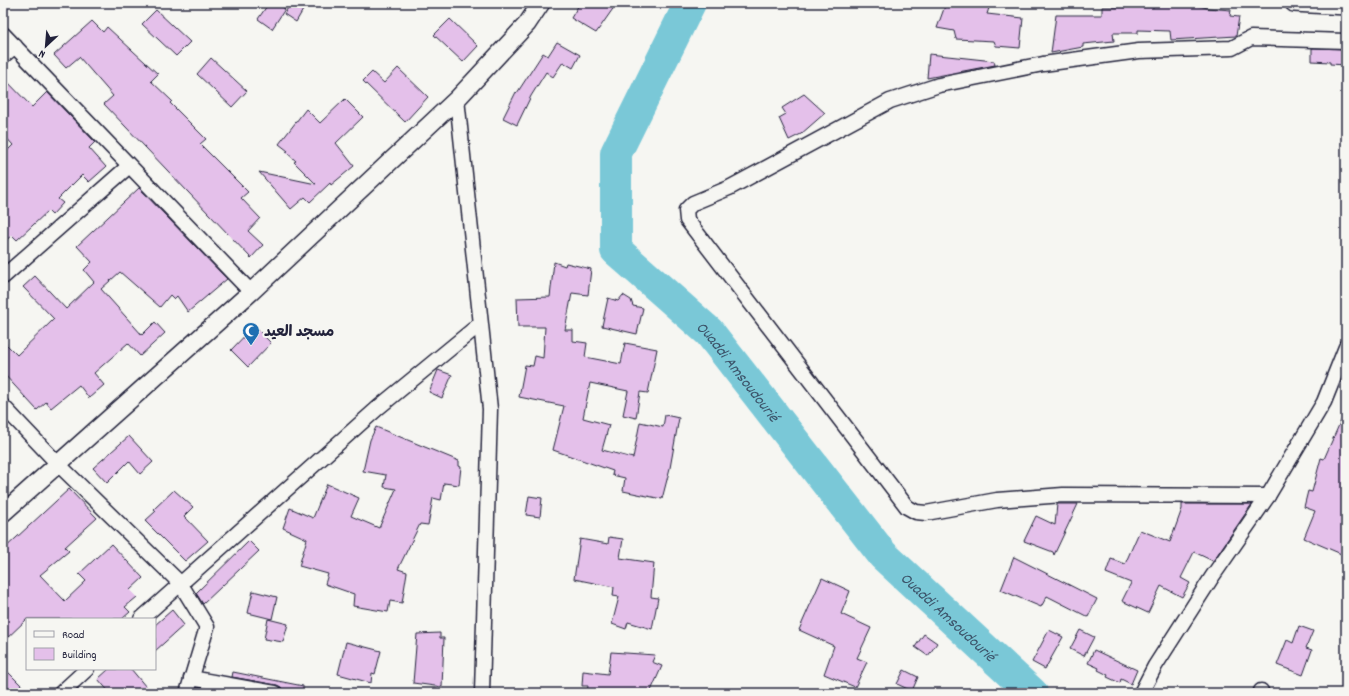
<svg xmlns="http://www.w3.org/2000/svg" width="1349" height="696" viewBox="0 0 1349 696" font-family="Dekko,'Playpen Sans Arabic',sans-serif">
<rect width="100%" height="100%" fill="#f6f6f2"/>
<filter id="ink" filterUnits="userSpaceOnUse"><feTurbulence type="fractalNoise" baseFrequency=".025" numOctaves="2"/><feDisplacementMap in="SourceGraphic" scale="8" xChannelSelector="R" yChannelSelector="G"/><feConvolveMatrix kernelMatrix="1 2 1 2 8 2 1 2 1" color-interpolation-filters="sRGB"/></filter>
<g filter="url(#ink)">
<g fill="none" stroke-linecap="round" stroke-linejoin="round">
<path stroke="#7ac8d7" stroke-width="32" id="s1" d="M690,3L616,153V250L709,332L883,555L1032,693"/>
</g>
<g fill="#e4c0ea" stroke="#22223b">
<path d="M269,3H277L285,9L272,29L258,19Z"/>
<path d="M291,3H307L296,22L284,14Z"/>
<path d="M580,3H617L596,33L571,18Z"/>
<path d="M946,3H975L989,8L987,14L1023,18L1020,48L996,46L994,41L956,39L954,31L937,28Z"/>
<path d="M1154,3H1189L1207,8L1231,10L1230,16L1239,17L1236,36L1171,40L1170,31L1138,30V33H1113L1114,41L1083,44V47L1051,53L1056,15H1102V7H1154Z"/>
<path d="M156,10L190,42L176,56L142,24Z"/>
<path d="M450,19L478,46L463,62L434,35Z"/>
<path d="M92,21L103,32L107,27L158,74L151,81L172,101L170,103L206,139L200,144L248,192L241,198L260,218L248,231L263,245L251,258L104,104L113,96L79,57L66,68L54,55Z"/>
<path d="M557,42L580,55L573,68L563,62L553,77L546,72L531,96L517,125L503,118L516,92L517,93L543,53L548,56Z"/>
<path d="M1312,48L1346,49V65L1330,64V62L1312,61Z"/>
<path d="M929,54L994,61L995,65L927,78Z"/>
<path d="M211,58L247,91L232,107L197,74Z"/>
<path d="M398,68L428,97L405,122L363,81L372,72L384,83Z"/>
<path d="M3,77L32,107L47,92L95,142L89,148L106,167L89,182L82,175L58,199L63,203L52,215L48,211L17,240L12,235L3,243V155L13,145L3,134Z"/>
<path d="M804,94L825,113L801,134L789,140L779,118L786,114L782,108Z"/>
<path d="M345,99L363,117L336,143L354,166L331,185L330,183L310,202L305,197L291,209L259,172L316,184L294,162L296,161L286,152L288,151L279,144L306,109L320,123Z"/>
<path d="M139,188L227,279L188,312L177,296L174,299L170,295L160,307L120,272L101,289L142,335L155,322L165,333L140,356L128,343L94,373L104,385L89,398L79,385L51,408L46,402L37,410L3,373V341L17,355L54,319L23,287L35,276L66,309L94,282L84,270L92,262L77,246Z"/>
<path d="M554,262L565,266L566,263L591,269L588,295L572,293L565,330H573V341L587,343L585,357L621,364L625,343L657,349L648,393L640,392L636,418L623,415L628,391L590,383L583,418L609,425L602,450L633,458L640,422L663,427L665,415L679,418L670,468L662,499L623,491L625,478L612,475L613,471L553,450L564,406L519,397L525,365L533,366L535,356L543,358L545,327H518L517,298L550,297Z"/>
<path d="M623,295L631,300L633,306L643,308L637,334L602,326L608,298L618,301Z"/>
<path d="M254,326L271,343L248,367L231,350Z"/>
<path d="M438,370L452,375L442,398L429,392Z"/>
<path d="M1346,409V556L1304,538L1315,511L1304,507L1308,491L1312,492L1321,458L1324,459Z"/>
<path d="M376,427L459,461V466L461,467L459,485L444,483L441,500L433,498L428,525L420,524L398,569L407,572L402,603L390,601L388,612L353,606L354,594L325,584L328,574L299,566L307,539L283,528L290,508L313,518L327,484L359,498L351,516L379,528L396,489L384,487L386,475L363,471L370,440Z"/>
<path d="M129,436L153,462L140,474L129,461L107,483L93,468Z"/>
<path d="M69,489L97,518L65,547L69,551L40,575L65,601L86,581L79,574L111,544L143,578L130,590L137,597L125,607L130,612L122,619H27L3,642V550Z"/>
<path d="M174,490L193,507L184,516L208,541L185,561L145,521L156,511L154,509Z"/>
<path d="M529,496L542,498L540,517L526,515Z"/>
<path d="M1057,504H1078L1054,555L1053,552L1024,541L1036,516L1055,525Z"/>
<path d="M1182,504H1252L1213,561L1194,552L1181,578L1190,583L1182,597L1161,586L1148,613L1122,601L1131,583L1106,573L1111,559L1125,564L1140,530L1170,542L1182,509Z"/>
<path d="M609,537L623,539L620,558L654,563L651,597L658,598L652,629L628,622L626,629L612,624L619,597L613,596L614,587L574,579L580,539L608,544Z"/>
<path d="M249,541L259,551L203,604L196,593Z"/>
<path d="M1014,557L1097,599L1088,617L1047,596L1041,607L1001,590Z"/>
<path d="M822,578L850,591L841,614L871,628L857,658L867,662L855,687L824,674L834,646L799,630Z"/>
<path d="M253,591L277,597L272,619L248,613Z"/>
<path d="M172,610L184,625L155,651V625Z"/>
<path d="M268,619L288,624L283,642L264,639Z"/>
<path d="M1299,626L1313,631L1306,648L1312,650L1303,675L1277,665L1287,640L1293,643Z"/>
<path d="M1049,630L1063,637L1045,669L1032,662Z"/>
<path d="M1080,630L1094,637L1084,656L1070,649Z"/>
<path d="M440,633V638H444L442,687L413,683L417,634Z"/>
<path d="M924,634L937,643L928,656L915,647Z"/>
<path d="M346,642L381,651L375,674L372,673L371,683L338,674Z"/>
<path d="M1094,650L1137,670L1131,684L1121,679L1120,683L1107,677L1108,675L1098,670L1099,668L1088,663Z"/>
<path d="M611,652L655,655L652,662L662,666L650,693H587L588,686H582L583,671L608,674Z"/>
<path d="M3,667L29,693H8L3,688Z"/>
<path d="M109,669H131L151,693H110L98,679Z"/>
<path d="M904,670L918,677L912,691L897,684Z"/>
<path d="M233,672L303,686V693H283L281,687L277,685L232,677Z"/>
</g>
<g fill="none" stroke-linecap="round" stroke-linejoin="round">
<defs>
<g id="minor">
<path d="M3,34L251,292"/>
<path d="M3,56L15,46"/>
<path d="M457,99L490,409L482,693"/>
<path d="M3,277L129,166"/>
<path d="M3,406L58,464L180,583L207,627L187,693"/>
<path d="M1268,496L1063,495L997,500L926,513L916,512L907,507L687,220L686,210L693,203L729,188L890,101L939,85L1043,64L1139,51L1232,48L1251,38L1346,41"/>
<path d="M141,619L379,407L480,324"/>
<path d="M191,678L275,693"/>
<path d="M1261,691V693"/>
<path d="M61,693L87,669"/>
<path d="M1141,693L1155,666L1212,577L1268,496L1324,402L1346,347"/>
</g>
<g id="tertiary">
<path d="M1294,3L1346,6"/>
<path d="M3,513L251,292L457,99L527,24L541,3"/>
</g>
</defs>
<use href="#minor" stroke="#22223b" stroke-width="17"/>
<use href="#tertiary" stroke="#22223b" stroke-width="20"/>
<use href="#minor" stroke="#f6f6f2" stroke-width="14"/>
<use href="#tertiary" stroke="#f6f6f2" stroke-width="17"/>
</g>
</g>
<defs>
<symbol id="mosque-pin" viewBox="-11 -11 22 30"><path d="M0 17L-7.5 6A9.5 9.5 0 1 1 7.5 6Z" fill="#1f6fb2" stroke="#f6f6f2"/><path d="M3.5-4.9A6 6 0 1 0 3.5 4.9A5 5 0 1 1 3.5-4.9Z" fill="#fff"/></symbol>
</defs>
<g fill-rule="evenodd">
<use href="#mosque-pin" x="241" y="321" width="20" height="27"/>
</g>
<g text-anchor="middle" stroke-width="4" stroke-linejoin="round" paint-order="stroke">
<g font-size="15" font-weight="bold" fill="#22223b" stroke="#f6f6f2" text-anchor="start">
<text x="264" y="336">مسجد العيد</text>
</g>
<g font-size="16" font-style="italic" fill="#3c546a" stroke="#f6f6f2">
<text dy="6" stroke="none"><textPath href="#s1" startOffset="437">Ouaddi Amsoudourié</textPath></text>
<text dy="6" stroke="none"><textPath href="#s1" startOffset="761">Ouaddi Amsoudourié</textPath></text>
</g>
</g>
<rect width="1349" height="696" fill="none" stroke="#f6f6f2" stroke-width="16"/>
<rect x="8" y="8" width="1333" height="680" fill="none" stroke="#22223b" stroke-width="1.5" filter="url(#ink)"/>
<rect x="26" y="618" width="130" height="52" fill="#f6f6f2" stroke="#a1a1a9"/>
<rect x="34" y="631" width="20" height="6" fill="#f6f6f2" stroke="#a1a1a9"/>
<text x="62" y="638" font-size="12" fill="#22223b">Road</text>
<rect x="34" y="648" width="20" height="12" fill="#e4c0ea" stroke="#a1a1a9"/>
<text x="62" y="658" font-size="12" fill="#22223b">Building</text>
<g transform="translate(46 46) rotate(206)" stroke="#f6f6f2" stroke-width="3" paint-order="stroke">
<path d="M0-3L7 15L0 10L-7 15Z" fill="#22223b"/>
<text y="-6" font-size="11" font-weight="bold" text-anchor="middle" fill="#22223b">N</text>
</g>
</svg>
